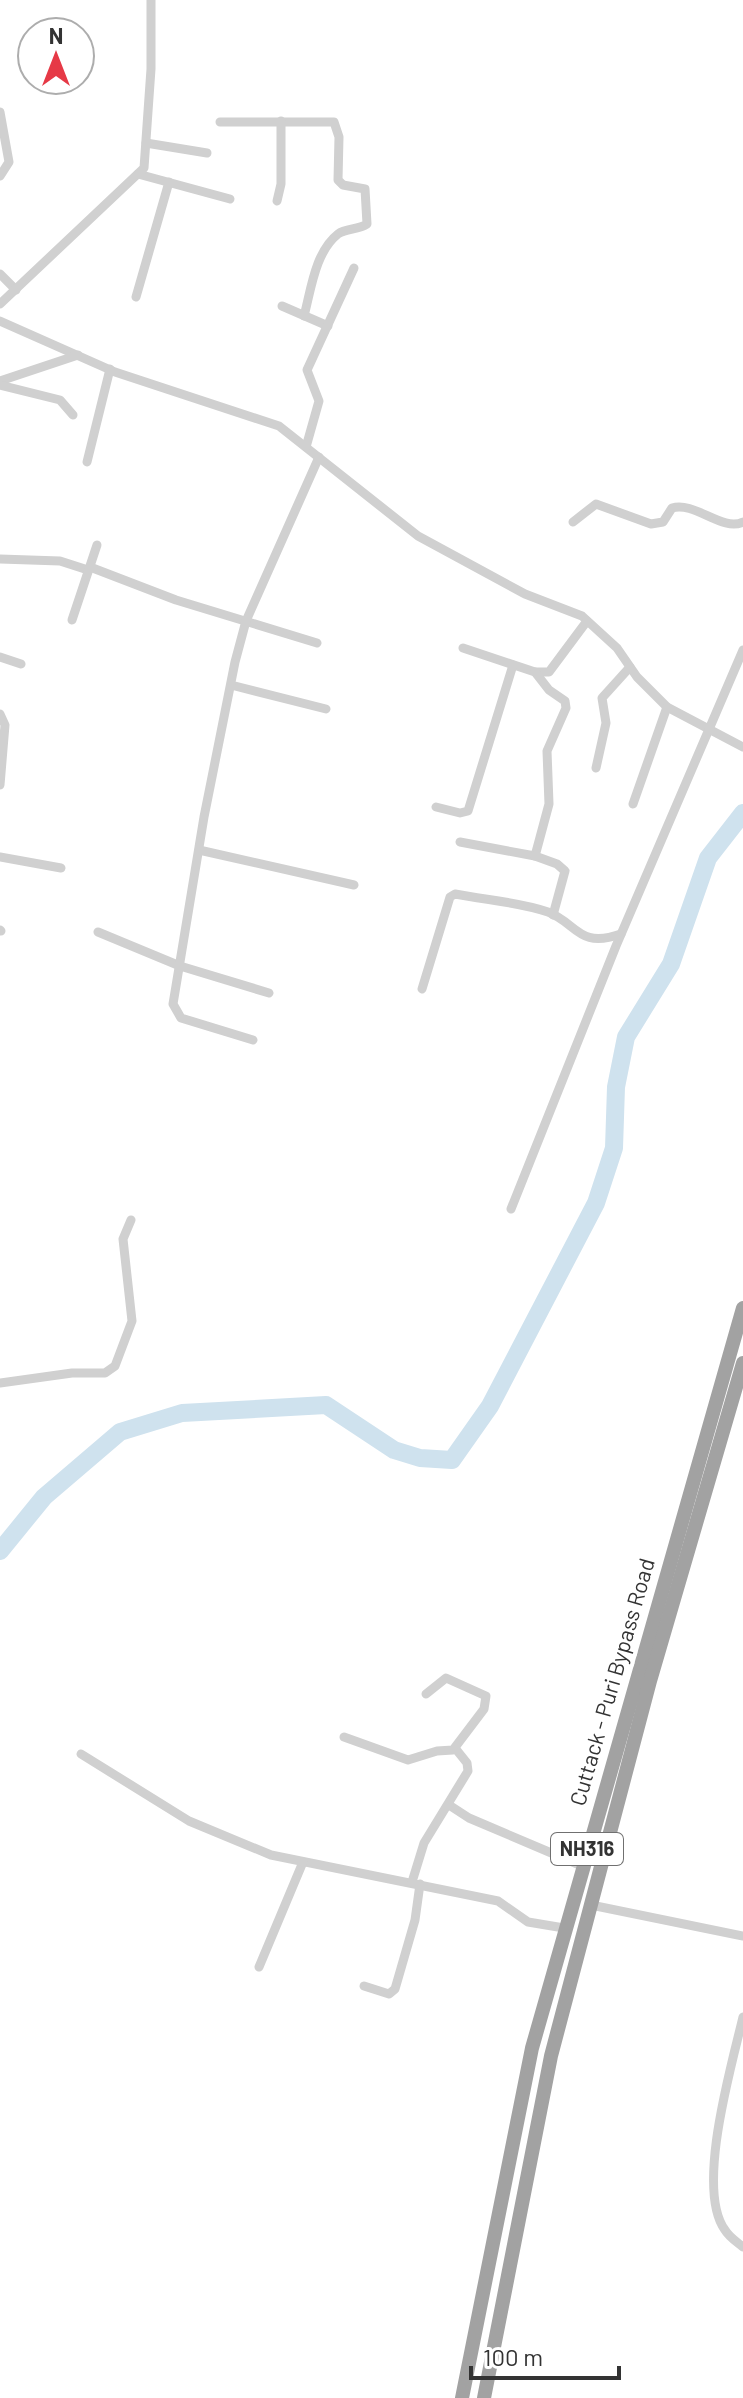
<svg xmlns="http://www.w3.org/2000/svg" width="743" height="2398" viewBox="0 0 743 2398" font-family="Barlow,sans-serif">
<rect width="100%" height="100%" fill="#fff"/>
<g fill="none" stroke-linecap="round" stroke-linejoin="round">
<path stroke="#cfe2ee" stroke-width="18" d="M0,1551L44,1497L120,1432L182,1413L326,1405L394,1450L420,1458L452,1460L490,1406L596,1203L614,1148L616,1087L626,1037L671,964L708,858L743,813"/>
<g stroke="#d0d0d0" stroke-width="9">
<path d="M0,112L9,162L0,176"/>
<path d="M220,122H334L339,137L338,180L343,185L365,189L367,224C358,230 346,228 338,234C315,252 311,290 304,316"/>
<path d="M146,143L207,153"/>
<path d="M138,174L230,199"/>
<path d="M277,201L281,184V121"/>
<path d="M0,274L16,290"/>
<path d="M136,297L169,182"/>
<path d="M0,304L144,168L151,69V0"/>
<path d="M282,306L328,326"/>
<path d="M0,321L115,372L279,426L418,536L525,594L582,616L617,648L637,677L667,707L743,747"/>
<path d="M0,381L78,355"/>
<path d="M0,385L60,400L73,415"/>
<path d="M306,447L319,401L307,370L354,268"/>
<path d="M87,462L110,369"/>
<path d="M573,522L596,504L651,524L663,522L672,508C695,501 722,532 743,522"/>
<path d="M0,559L60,561L88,570"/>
<path d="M90,567L176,600L317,643"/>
<path d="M72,620L97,545"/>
<path d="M463,648L535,672H549L587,621"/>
<path d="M0,657L21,664"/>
<path d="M231,685L326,709"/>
<path d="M0,714L5,725L0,785"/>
<path d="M596,768L606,723L602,698L630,667"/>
<path d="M633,804L667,707"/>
<path d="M436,807L460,813L468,811L513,665"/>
<path d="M460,842L535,856L549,804L547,751L566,708L565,701L549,690L535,672"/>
<path d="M199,850L354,885"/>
<path d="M535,856L557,864L565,871L553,915"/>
<path d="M0,857L61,868"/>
<path d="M0,930L1,931"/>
<path d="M98,932L180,966L269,993"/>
<path d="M422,989L450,897L455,894C485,900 520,902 548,912C577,923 578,949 621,934"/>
<path d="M253,1040L181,1018L173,1004L204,817L235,662L246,621L319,457"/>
<path d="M511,1209L616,946L743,650"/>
<path d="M0,1383L72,1373H105L115,1366L132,1321L123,1239L131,1220"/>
<path d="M344,1737L408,1760L437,1751L453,1750L484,1709L486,1696L446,1678L426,1694"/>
<path d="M81,1754L189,1821L271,1855L498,1901L528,1922L564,1928"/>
<path d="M449,1805L469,1818L582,1866"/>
<path d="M412,1882L424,1843L468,1771L467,1763L455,1748"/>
<path d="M591,1905L743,1936"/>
<path d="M259,1967L303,1862"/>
<path d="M364,1986L389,1994L395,1989L415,1920L420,1884"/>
<path d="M743,2017C732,2064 695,2189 725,2230C729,2237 737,2242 743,2247"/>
</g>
<g stroke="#a2a2a2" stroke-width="14">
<path d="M462,2398L532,2048L743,1308"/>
<path d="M484,2398L551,2056L650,1681L743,1363"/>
</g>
</g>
<g text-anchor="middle" stroke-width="8" stroke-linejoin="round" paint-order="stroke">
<rect fill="#fff" stroke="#707070" stroke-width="2" x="551" y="1833" width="72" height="32" rx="6"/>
<g font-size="20" font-weight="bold" fill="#333">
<text x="587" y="1856">NH316</text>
</g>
<g font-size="22" fill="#333" stroke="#fff">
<text transform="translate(612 1682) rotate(-74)" y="8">Cuttack - Puri Bypass Road</text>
</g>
</g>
<g transform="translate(56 56)"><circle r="38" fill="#ffffff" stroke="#adadad" stroke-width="2"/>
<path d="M0-6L14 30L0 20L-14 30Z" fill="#e63946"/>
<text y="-12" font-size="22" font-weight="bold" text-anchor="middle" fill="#333333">N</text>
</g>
<path d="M471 2366v12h148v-12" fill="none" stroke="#333333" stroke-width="4"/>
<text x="483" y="2366" font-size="24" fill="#333333" stroke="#ffffff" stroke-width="6" paint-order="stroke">100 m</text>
</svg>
